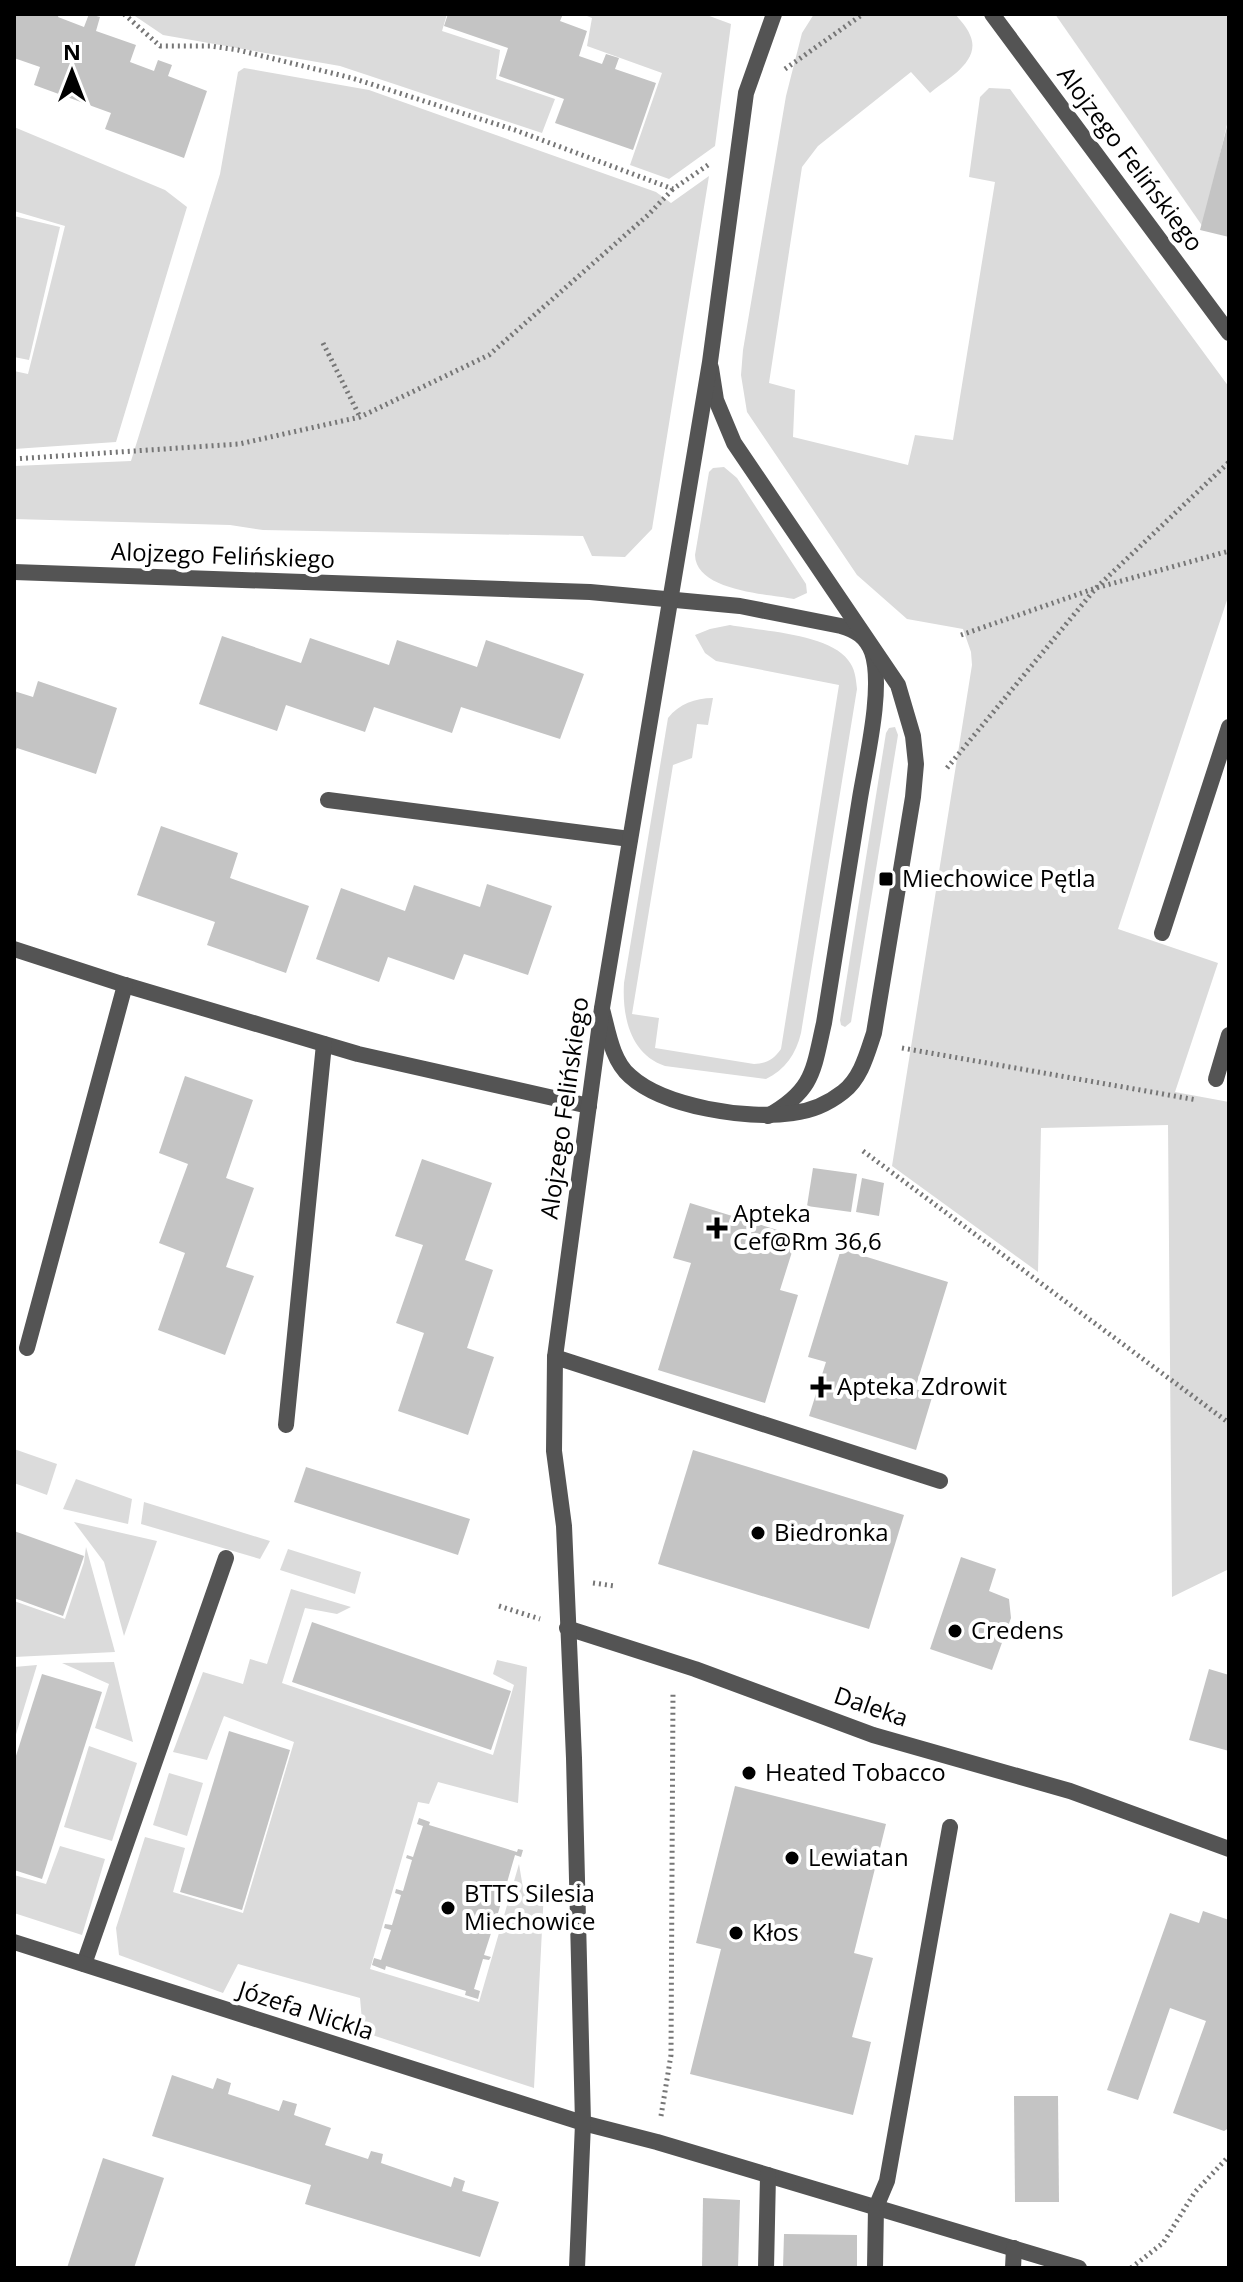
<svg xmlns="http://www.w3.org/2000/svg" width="1243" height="2282" viewBox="0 0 1243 2282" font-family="'Open Sans',sans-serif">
<rect width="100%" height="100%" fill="#fff"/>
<g fill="#dbdbdb">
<path d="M132,14H329L336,16L337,14H447L442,31L500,50L496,79L555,99L542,133L340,66L163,35Z"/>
<path d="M582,14H704L731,24L715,146L669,179L630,165L662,73L587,46L592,18Z"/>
<path d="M814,14H955C960,20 967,27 970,35C982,61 947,79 930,93L911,72L818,146L802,167L769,383L795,390L793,437L908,465L915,435L953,440L995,182L969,177L980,97L989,88L1010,89L1229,387V594L1118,929L1218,963L1175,1092L1229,1102V1569L1172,1597L1168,1125L1041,1128L1038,1272L892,1166L972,665L971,652L963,629L907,619L857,575L747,412L741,375L743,350L786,96L802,33Z"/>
<path d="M1055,14H1229V116L1203,227Z"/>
<path d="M244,68L369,90L656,192L671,203L709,176L652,529L625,557L592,556L583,536L263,530L230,525L14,519V466L131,461L220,174L238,72Z"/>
<path d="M14,127L165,190L187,207L116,442L14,449V371L28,374L65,226L14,211Z"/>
<path d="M14,216L60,227L29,360L14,357Z"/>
<path d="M724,467L737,478L806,584L807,593L794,599C767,594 696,591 695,555L709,472L713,468Z"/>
<path d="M730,625C761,631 829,634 848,660C855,668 856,679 857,689L801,1033C796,1054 785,1070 766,1079L665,1066C630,1054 622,1016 624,983L668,718C679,704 695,698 713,698L708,725L697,724L692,758L673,765L632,1014L659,1018L655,1048L754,1064C767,1063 773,1060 781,1049L839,685L716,661L705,653L695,635L710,629Z"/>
<path d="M895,727L898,735L851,1022L845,1027L841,1025L840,1020L886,733L889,728Z"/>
<path d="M14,1449L57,1464L47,1495L14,1483Z"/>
<path d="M76,1479L132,1499L128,1524L63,1509Z"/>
<path d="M144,1502L270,1541L260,1559L141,1524Z"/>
<path d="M74,1522L157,1541L124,1636L104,1562Z"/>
<path d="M86,1547L115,1652L14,1657V1601L65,1619L84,1562Z"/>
<path d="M288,1549L361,1572L355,1594L280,1570Z"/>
<path d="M291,1589L351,1607L337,1614L305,1608L282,1683L493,1755L514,1685L493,1674L497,1660L527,1667L518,1803L438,1782L429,1804L418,1802L370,1969L479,2002L519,1864L523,1888L544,1890L534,2088L363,2032L360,1998L238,1964L223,1993L119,1955L116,1928L145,1837L185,1848L173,1892L243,1913L294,1742L224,1716L207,1760L173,1752L203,1672L243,1684L250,1659L267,1664Z"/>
<path d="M114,1662L133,1742L95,1728L109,1684L62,1663Z"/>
<path d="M37,1665L14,1741V1667Z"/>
<path d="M89,1746L137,1763L112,1841L64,1827Z"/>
<path d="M169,1773L203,1783L187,1836L153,1825Z"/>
<path d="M60,1846L105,1859L82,1935L14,1913V1875L46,1884Z"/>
</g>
<g fill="#c4c4c4">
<path d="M14,14H59L58,17L84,27L89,14L100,17L96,31L136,45L130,62L154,71L158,60L172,65L168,76L207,91L184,158L105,129L111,113L34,85L40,67L14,58Z"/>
<path d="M448,14H563L560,21L587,31L579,56L602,64L606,54L619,58L615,69L656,83L633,150L555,123L564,99L499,76L508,48L444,26Z"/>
<path d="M1228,123H1229V237L1200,230Z"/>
<path d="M222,636L301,663L310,638L389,665L397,640L477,667L486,640L584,674L560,739L461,707L452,733L374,707L365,732L286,705L277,731L199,704Z"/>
<path d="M38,681L117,708L96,774L17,748L14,754V691L33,697Z"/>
<path d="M161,826L238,853L230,878L309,906L286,973L207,945L215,922L137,895Z"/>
<path d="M487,884L552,906L528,975L464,954L454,980L388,957L379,982L316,959L341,888L405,911L414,885L480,907Z"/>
<path d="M185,1076L253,1100L226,1178L254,1188L226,1267L254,1276L225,1355L158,1330L185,1253L159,1243L188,1164L159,1153Z"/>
<path d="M422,1159L492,1183L465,1260L493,1270L467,1348L494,1357L468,1435L398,1411L424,1333L396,1323L423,1245L395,1236Z"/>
<path d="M813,1168L857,1174L851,1212L807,1206Z"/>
<path d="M862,1178L884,1183L879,1216L856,1212Z"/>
<path d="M690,1203L797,1236L780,1290L798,1295L765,1403L658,1370L691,1263L673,1258Z"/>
<path d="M841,1249L948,1282L915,1389L933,1394L916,1450L809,1416L826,1362L808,1357Z"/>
<path d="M693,1450L904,1515L869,1629L658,1564Z"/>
<path d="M306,1467L470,1519L458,1555L294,1502Z"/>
<path d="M14,1531L84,1556L63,1616L14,1598Z"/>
<path d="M961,1557L996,1569L989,1591L1009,1599L1011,1618L992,1670L930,1649Z"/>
<path d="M312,1622L511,1691L491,1750L292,1682Z"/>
<path d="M1209,1669L1229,1675V1751L1189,1740Z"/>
<path d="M42,1674L102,1692L42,1879L14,1870V1762Z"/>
<path d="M229,1731L290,1750L242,1910L180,1892Z"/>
<path d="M735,1786L886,1824L854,1953L873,1958L852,2037L871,2042L853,2115L690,2074L721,1949L696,1943Z"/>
<path d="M419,1818L430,1822L429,1825L517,1852L518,1849L523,1850L521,1857L515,1855L506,1886L512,1888L511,1891L505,1889L496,1920L502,1922L500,1926L494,1924L484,1955L491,1957L489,1960L483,1959L474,1989L480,1991L478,1999L465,1995L466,1991L386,1966L385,1970L372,1965L374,1958L381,1960L391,1930L384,1928L385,1924L392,1925L401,1895L395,1893L396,1889L403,1891L412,1860L406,1858L407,1855L413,1857L423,1826L417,1824Z"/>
<path d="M1203,1911L1229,1920V2128L1224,2131L1173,2113L1206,2021L1170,2008L1138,2100L1107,2090L1170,1913L1199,1923Z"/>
<path d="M172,2075L213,2089L217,2078L231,2083L228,2094L279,2111L283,2100L297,2104L294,2115L331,2128L325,2145L368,2159L371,2151L383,2154L381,2163L451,2187L454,2177L465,2181L462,2191L499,2202L480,2257L305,2204L311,2185L152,2136Z"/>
<path d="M1014,2096H1058L1059,2202H1015Z"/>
<path d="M103,2158L164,2178L134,2268H67Z"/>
<path d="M703,2198L740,2200L738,2268H702Z"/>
<path d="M784,2234L857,2235V2268H783Z"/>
</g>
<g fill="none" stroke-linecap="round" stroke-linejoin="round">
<g stroke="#767676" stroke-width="5" stroke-dasharray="2 4" stroke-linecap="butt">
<path d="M124,14L160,46H211L238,50L352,78L515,130L673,189L708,165"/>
<path d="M785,69L863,14"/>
<path d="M323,343L360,417"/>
<path d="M14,459L239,444L360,417L489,355L648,215L673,189"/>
<path d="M961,635L1096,588L1229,551"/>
<path d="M947,768L1096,588L1229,462"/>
<path d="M902,1048L1197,1100"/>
<path d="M863,1151L1229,1423"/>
<path d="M593,1583L615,1586"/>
<path d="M499,1606L540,1619"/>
<path d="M661,2116L671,2055L673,1691"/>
<path d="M1131,2268L1163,2243L1195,2192L1229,2156"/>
</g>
<g stroke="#545454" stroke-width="16">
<path d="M14,572L590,592L740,606L841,626C856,630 866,637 872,652C884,687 866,761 860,798C848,873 836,948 824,1023C813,1071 814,1090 768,1116"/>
<path d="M328,800L630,839"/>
<path d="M1162,933L1229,727"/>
<path d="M14,949L125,985L358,1054L589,1106"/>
<path d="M602,1009C608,1031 612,1061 630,1076C664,1107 748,1120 793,1113C811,1111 829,1103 843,1092C861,1078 867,1054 874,1033L913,797L916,764L913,736L898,685L734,443L716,400L711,368"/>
<path d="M1216,1079L1229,1035"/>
<path d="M27,1348L125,985"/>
<path d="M555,1357L940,1481"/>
<path d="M286,1425L324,1044"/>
<path d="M84,1964L226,1558"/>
<path d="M583,2123L657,2142L1079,2268"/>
<path d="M766,2268L768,2175"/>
<path d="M875,2268L876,2207L887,2181L950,1827"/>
<path d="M1013,2268L1014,2248"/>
</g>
<g stroke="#545454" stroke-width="16">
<path d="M992,14L1229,333"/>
<path d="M567,1628L695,1669L873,1735L1070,1791L1229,1849"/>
<path d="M14,1942L583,2123"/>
<path d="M577,2268L583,2123L574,1758L564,1526L554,1451L555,1357L602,1008L710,362L746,93L774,14"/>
</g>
</g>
<g fill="#000" stroke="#fff" stroke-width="3">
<rect x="878" y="871" width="16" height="16" rx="4"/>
<path d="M713 1216h8v8h8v8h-8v8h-8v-8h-8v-8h8z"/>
<path d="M817 1375h8v8h8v8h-8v8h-8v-8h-8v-8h8z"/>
<circle cx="758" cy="1533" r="8"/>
<circle cx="955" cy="1631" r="8"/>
<circle cx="749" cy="1773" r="8"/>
<circle cx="792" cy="1858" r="8"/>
<circle cx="448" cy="1908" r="8"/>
<circle cx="736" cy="1933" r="8"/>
</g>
<g text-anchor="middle" stroke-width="8" stroke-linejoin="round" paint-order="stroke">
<g font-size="24" fill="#000" stroke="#fff">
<text transform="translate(1130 159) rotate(53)" y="8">Alojzego Felińskiego</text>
<text transform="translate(223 556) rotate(2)" y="8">Alojzego Felińskiego</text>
<text transform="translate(565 1108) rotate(-82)" y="8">Alojzego Felińskiego</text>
<text transform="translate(871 1707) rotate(19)" y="8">Daleka</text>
<text transform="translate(306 2011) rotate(18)" y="8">Józefa Nickla</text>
</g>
<g font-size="24" fill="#000" stroke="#fff" text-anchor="start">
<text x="902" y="887">Miechowice Pętla</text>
<text x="733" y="1222">Apteka<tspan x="733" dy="28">Cef@Rm 36,6</tspan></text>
<text x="837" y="1395">Apteka Zdrowit</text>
<text x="774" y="1541">Biedronka</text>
<text x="971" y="1639">Credens</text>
<text x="765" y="1781">Heated Tobacco</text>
<text x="808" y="1866">Lewiatan</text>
<text x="464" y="1902">BTTS Silesia<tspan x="464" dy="28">Miechowice</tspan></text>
<text x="752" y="1941">Kłos</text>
</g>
</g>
<rect width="1243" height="2282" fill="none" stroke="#000000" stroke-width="32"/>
<g transform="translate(72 72)" stroke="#ffffff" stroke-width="6" paint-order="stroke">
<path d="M0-6L14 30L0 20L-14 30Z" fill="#000000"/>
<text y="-12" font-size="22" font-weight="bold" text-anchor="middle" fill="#000000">N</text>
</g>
</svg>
